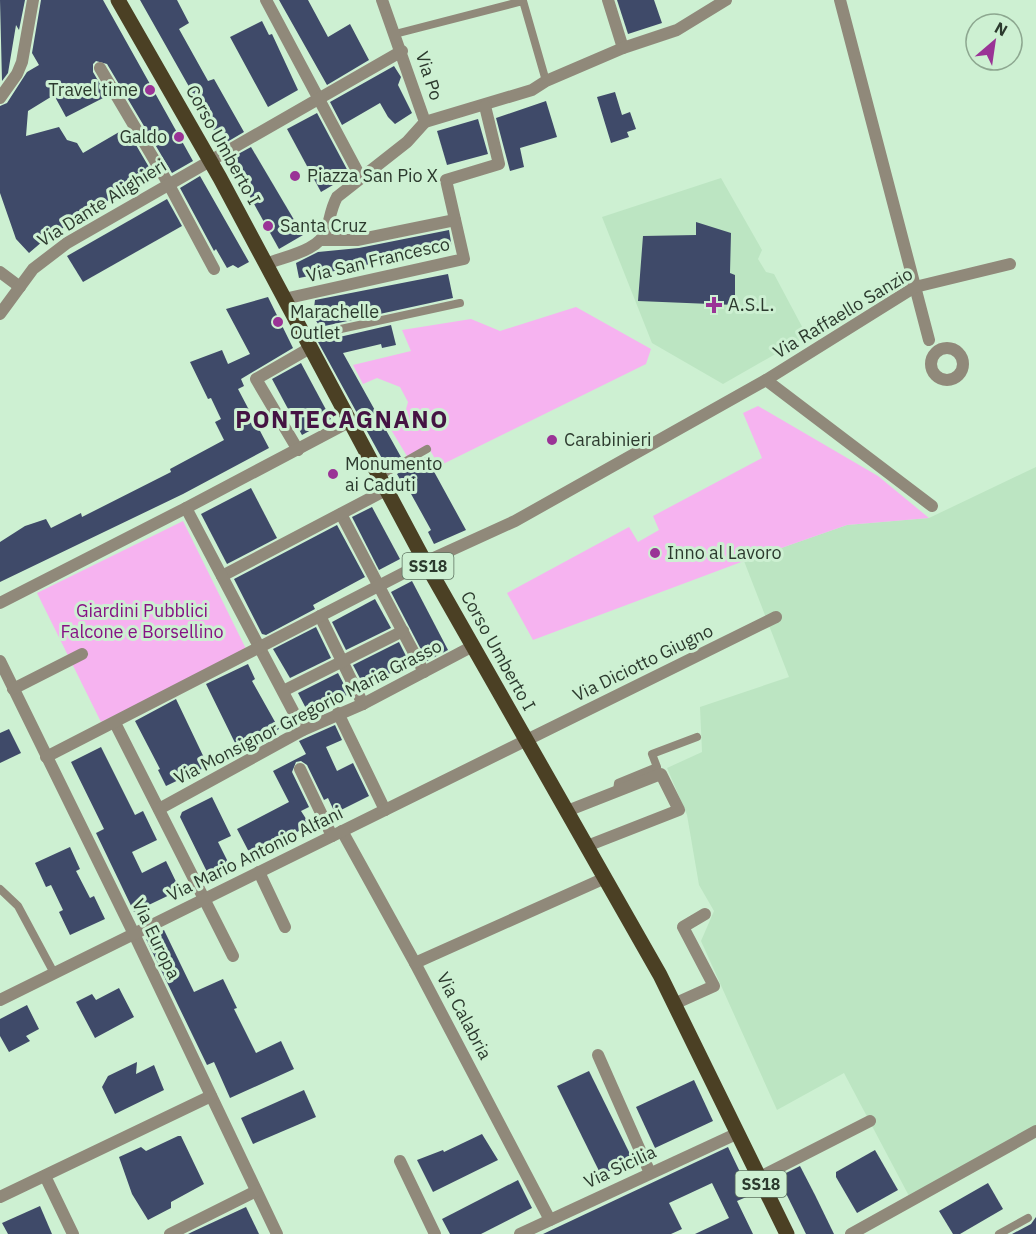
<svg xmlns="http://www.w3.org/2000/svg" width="1036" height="1234" viewBox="0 0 1036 1234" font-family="'IBM Plex Sans',sans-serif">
<rect width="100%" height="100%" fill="#cdf0d2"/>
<g fill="#bce5c2">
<path d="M721,178L762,250L758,259L766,272L774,274L807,336L723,384L652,343L602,217Z"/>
<path d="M1036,467V1126L909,1196L844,1073L777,1110L701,941L714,911L699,885L687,815L667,768L702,752L700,707L789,677L744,561L847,525L929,518Z"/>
</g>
<g fill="#f6b3f0">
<path d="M576,307L651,349L646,364L439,466L430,450L410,461L390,428L403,420L408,402L400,387L377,378L363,384L353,365L411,351L402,330L471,319L500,331Z"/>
<path d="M758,406L878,476L929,518L847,525L744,561L533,640L507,593L629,527L638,542L659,530L653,516L762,458L743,413Z"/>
<path d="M183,521L247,651L101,722L37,593Z"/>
</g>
<g fill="#3f4a69">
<path d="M0,0H25L19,30L16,25L8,73L2,81Z"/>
<path d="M41,0H103L193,161L172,173L107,64L96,61L93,64V72L107,96L66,117L54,95L28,111L26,136L59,127L67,140L77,143L83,153L126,128L153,174L99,206L100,208L50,235L29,253L16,239L0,193V106L7,103L27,72L39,65L32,53Z"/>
<path d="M140,0H177L189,23L179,29L208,81L214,79L244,132L222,145Z"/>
<path d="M279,0H308L328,37L350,24L369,60L327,85Z"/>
<path d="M617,0H654L662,23L628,34Z"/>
<path d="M262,21L269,35L272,34L298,90L268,107L230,37Z"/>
<path d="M394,66L401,77L398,85L412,113L395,124L388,117L380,103L342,125L330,102Z"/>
<path d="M615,92L622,115L630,112L636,129L627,132L629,137L611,143L597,97Z"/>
<path d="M546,101L557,137L520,148L524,167L510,171L496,118Z"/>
<path d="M317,113L350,175L321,192L287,129Z"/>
<path d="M478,119L488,154L447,165L437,131Z"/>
<path d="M251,147L303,235L279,249L229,159Z"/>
<path d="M200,176L249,262L238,268L233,265L227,268L216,249L214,251L180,188Z"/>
<path d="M167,199L182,226L83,282L67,256Z"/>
<path d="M696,222L731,233L730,273L735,275V305L638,301L643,236L696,235Z"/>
<path d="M449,230L452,248L299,278L296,263L318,252L359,248Z"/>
<path d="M448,274L453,298L320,327L313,316L315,300Z"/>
<path d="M268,297L293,348L241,379L244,386L238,389L269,448L183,494L0,582V542L25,526L46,519L51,528L81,513L82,517L171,472L170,469L224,440L215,422L221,419L211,398L208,399L190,362L222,350L228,364L250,354L226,309Z"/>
<path d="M391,325L396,345L382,348L381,344L343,353L401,457L385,464L318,342Z"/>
<path d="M301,363L331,419L302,435L272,379Z"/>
<path d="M426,457L466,530L434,544L428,532L431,530L405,483L403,485L397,474Z"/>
<path d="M251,488L277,538L227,564L201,514Z"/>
<path d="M372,507L400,559L379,570L352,517Z"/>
<path d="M337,525L365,577L313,605L315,609L266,635L262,634L234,579Z"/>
<path d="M412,581L448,650L427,661L391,592Z"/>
<path d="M375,599L391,628L346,650L332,622Z"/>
<path d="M316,627L331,658L290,678L273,649Z"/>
<path d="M399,642L410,664L364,686L353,665Z"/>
<path d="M248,664L255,679L252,681L279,729L238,749L206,684Z"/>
<path d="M338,673L349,694L329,704L331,709L311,718L298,693Z"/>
<path d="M176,699L208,766L166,786L158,770L160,769L135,721Z"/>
<path d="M335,725L342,740L326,747L337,771L353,763L369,796L335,813L328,798L324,800L307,765L301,761L296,762L292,772L309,807L301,811L310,825L297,832L295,829L250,854L237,829L289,802L273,771L306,754L299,741Z"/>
<path d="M9,729L21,753L0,763V733Z"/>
<path d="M101,747L135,815L143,811L157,840L132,852L142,873L166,861L180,890L134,912L96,833L104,829L71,762Z"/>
<path d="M212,797L231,836L218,842L231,868L210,878L180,817L182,812Z"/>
<path d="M70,847L80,869L76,871L90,898L94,896L105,919L70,935L59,912L63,910L51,885L46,887L35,863Z"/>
<path d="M164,930L194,992L223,979L237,1008L234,1009L256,1053L281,1041L294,1069L230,1098L214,1062L207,1065L146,939Z"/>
<path d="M119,988L134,1017L95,1038L76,1002L92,994L96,1000Z"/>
<path d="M27,1005L39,1029L26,1036L30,1041L9,1052L0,1036V1019Z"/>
<path d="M137,1062L136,1074L154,1065L164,1090L115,1114L102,1087L108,1076Z"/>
<path d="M589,1071L633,1160L601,1175L557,1086Z"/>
<path d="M694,1080L713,1121L655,1148L636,1107Z"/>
<path d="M304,1090L316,1117L253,1144L241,1118Z"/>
<path d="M482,1134L498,1160L433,1192L417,1160L443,1150L444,1152Z"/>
<path d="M178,1136H181L204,1184L171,1202V1208L148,1220L132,1194L119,1157L141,1147L146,1151Z"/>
<path d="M728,1147L751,1195L737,1201L753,1234H695L729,1218L712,1183L669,1203L682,1229L671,1234H543Z"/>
<path d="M875,1150L898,1190L857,1213L836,1177V1172Z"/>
<path d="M800,1166L815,1195L834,1234H806L778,1177Z"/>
<path d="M518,1180L532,1208L481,1234H450L442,1219Z"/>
<path d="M988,1183L1003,1209L960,1234H953L939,1211Z"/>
<path d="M40,1206L52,1234H8L2,1223Z"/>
<path d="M246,1207L259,1234H188L192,1232Z"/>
<path d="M1036,1217V1234H1012L1031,1224Z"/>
</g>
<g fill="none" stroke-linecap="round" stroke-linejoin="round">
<g stroke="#90897a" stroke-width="8">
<path d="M395,34L523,1L546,81"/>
<path d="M304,337L460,303"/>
<path d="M378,477L427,449"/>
<path d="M617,791L618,783L657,767L652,754L697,737"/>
<path d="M0,889L18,906L54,973"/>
<path d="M999,1234L1028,1218"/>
</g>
<g stroke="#90897a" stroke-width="12">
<path d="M266,0L361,178"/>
<path d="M608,0L623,48"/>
<path d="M840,0L929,340"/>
<path d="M100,68L168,183L214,269"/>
<path d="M0,98L17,74L22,62L33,0"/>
<path d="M425,122L532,90L546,81L623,48L677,30L726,0"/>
<path d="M321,240H357L455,220"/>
<path d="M266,264C286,256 320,251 327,229C330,218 331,208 337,197L407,142L425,122L382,0"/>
<path d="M0,272L20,287"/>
<path d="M284,299L464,259L446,180L499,164L485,106"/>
<path d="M0,314L33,269L67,243L402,51"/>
<circle cx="947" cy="364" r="16"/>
<path d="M766,380L915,287L1010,264"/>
<path d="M298,450L256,379L310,348"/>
<path d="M341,514L424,672"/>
<path d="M222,576L386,490"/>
<path d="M0,603L186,508"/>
<path d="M320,616L363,704"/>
<path d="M0,661L134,934L277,1234"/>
<path d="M13,689L82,654"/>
<path d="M283,691L403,631"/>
<path d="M338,713L385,810"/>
<path d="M115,723L233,956"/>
<path d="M303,730L186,508L349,422"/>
<path d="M46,757L425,562L515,521L766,380L932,506"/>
<path d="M300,769L332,836"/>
<path d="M159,809L303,730L363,704L473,646"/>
<path d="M567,811L661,774L679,810L587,846"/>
<path d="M342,831L415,963L550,1220"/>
<path d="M259,872L285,927"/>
<path d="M415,963L605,878"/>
<path d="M0,1000L776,617"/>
<path d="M674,1004L714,986L683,927L705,914"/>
<path d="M598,1055L650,1173"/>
<path d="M400,1161L435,1234"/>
<path d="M45,1176L73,1234"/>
<path d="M758,1178L870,1121"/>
<path d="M0,1197L211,1096"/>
<path d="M170,1234L256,1191"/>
<path d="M520,1234L736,1134"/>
<path d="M851,1234L1036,1131"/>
</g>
<path stroke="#4b4024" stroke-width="15" d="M118,0L220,178L425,562L660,975L787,1234"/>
</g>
<g fill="#9a3396" stroke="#cdf0d2" stroke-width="2">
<circle cx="150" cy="90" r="6"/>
<circle cx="179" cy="137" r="6"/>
<circle cx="295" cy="176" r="6"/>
<circle cx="268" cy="226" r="6"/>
<path d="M711 296h6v6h6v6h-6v6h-6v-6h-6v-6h6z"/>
<circle cx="278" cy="322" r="6"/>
<circle cx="552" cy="440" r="6"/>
<circle cx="333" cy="474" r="6"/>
<circle cx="655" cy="553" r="6"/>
</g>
<g text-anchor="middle" stroke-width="6" stroke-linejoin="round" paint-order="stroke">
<g fill="#cdf0d2" stroke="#5c715f" stroke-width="1.5">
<rect x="402.5" y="553" width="51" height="26" rx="4.5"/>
<rect x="735.5" y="1171" width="51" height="26" rx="4.5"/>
</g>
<g font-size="16" font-weight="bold" fill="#2c3a2e">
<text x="428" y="572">SS18</text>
<text x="761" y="1190">SS18</text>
</g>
<g font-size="18" fill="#2c3a2e" stroke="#cdf0d2">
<text transform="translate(429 76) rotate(72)" y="6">Via Po</text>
<text transform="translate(223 145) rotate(61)" y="6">Corso Umberto I</text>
<text transform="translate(102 203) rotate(-32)" y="6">Via Dante Alighieri</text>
<text transform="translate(378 260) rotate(-13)" y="6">Via San Francesco</text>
<text transform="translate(843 313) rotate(-31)" y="6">Via Raffaello Sanzio</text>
<text transform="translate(498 651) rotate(61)" y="6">Corso Umberto I</text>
<text transform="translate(643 663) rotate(-26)" y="6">Via Diciotto Giugno</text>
<text transform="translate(308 712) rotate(-27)" y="6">Via Monsignor Gregorio Maria Grasso</text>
<text transform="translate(255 854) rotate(-26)" y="6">Via Mario Antonio Alfani</text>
<text transform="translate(156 939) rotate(64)" y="6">Via Europa</text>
<text transform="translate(464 1016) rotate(62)" y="6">Via Calabria</text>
<text transform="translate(620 1167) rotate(-25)" y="6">Via Sicilia</text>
</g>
<g font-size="18" fill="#2c3a2e" stroke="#cdf0d2" text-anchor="start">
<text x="138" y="96" text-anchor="end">Travel time</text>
<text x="167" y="143" text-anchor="end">Galdo</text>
<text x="307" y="182">Piazza San Pio X</text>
<text x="280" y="232">Santa Cruz</text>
<text x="728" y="311">A.S.L.</text>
<text x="290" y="318">Marachelle<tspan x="290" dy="21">Outlet</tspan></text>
<text x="564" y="446">Carabinieri</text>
<text x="345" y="470">Monumento<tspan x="345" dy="21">ai Caduti</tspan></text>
<text x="667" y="559">Inno al Lavoro</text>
</g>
<g font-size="18" fill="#861184" stroke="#cdf0d2">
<text x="142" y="617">Giardini Pubblici<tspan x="142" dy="21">Falcone e Borsellino</tspan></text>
</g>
<g font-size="24" font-weight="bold" letter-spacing="1.5" fill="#451343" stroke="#cdf0d2">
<text x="342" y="428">PONTECAGNANO</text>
</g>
</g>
<g transform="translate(994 42) rotate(29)"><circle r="28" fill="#cdf0d2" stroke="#8da790" stroke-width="1.5"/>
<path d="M0-4.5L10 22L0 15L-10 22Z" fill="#9a3396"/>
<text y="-9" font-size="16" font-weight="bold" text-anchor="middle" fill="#2c3a2e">N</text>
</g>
</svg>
